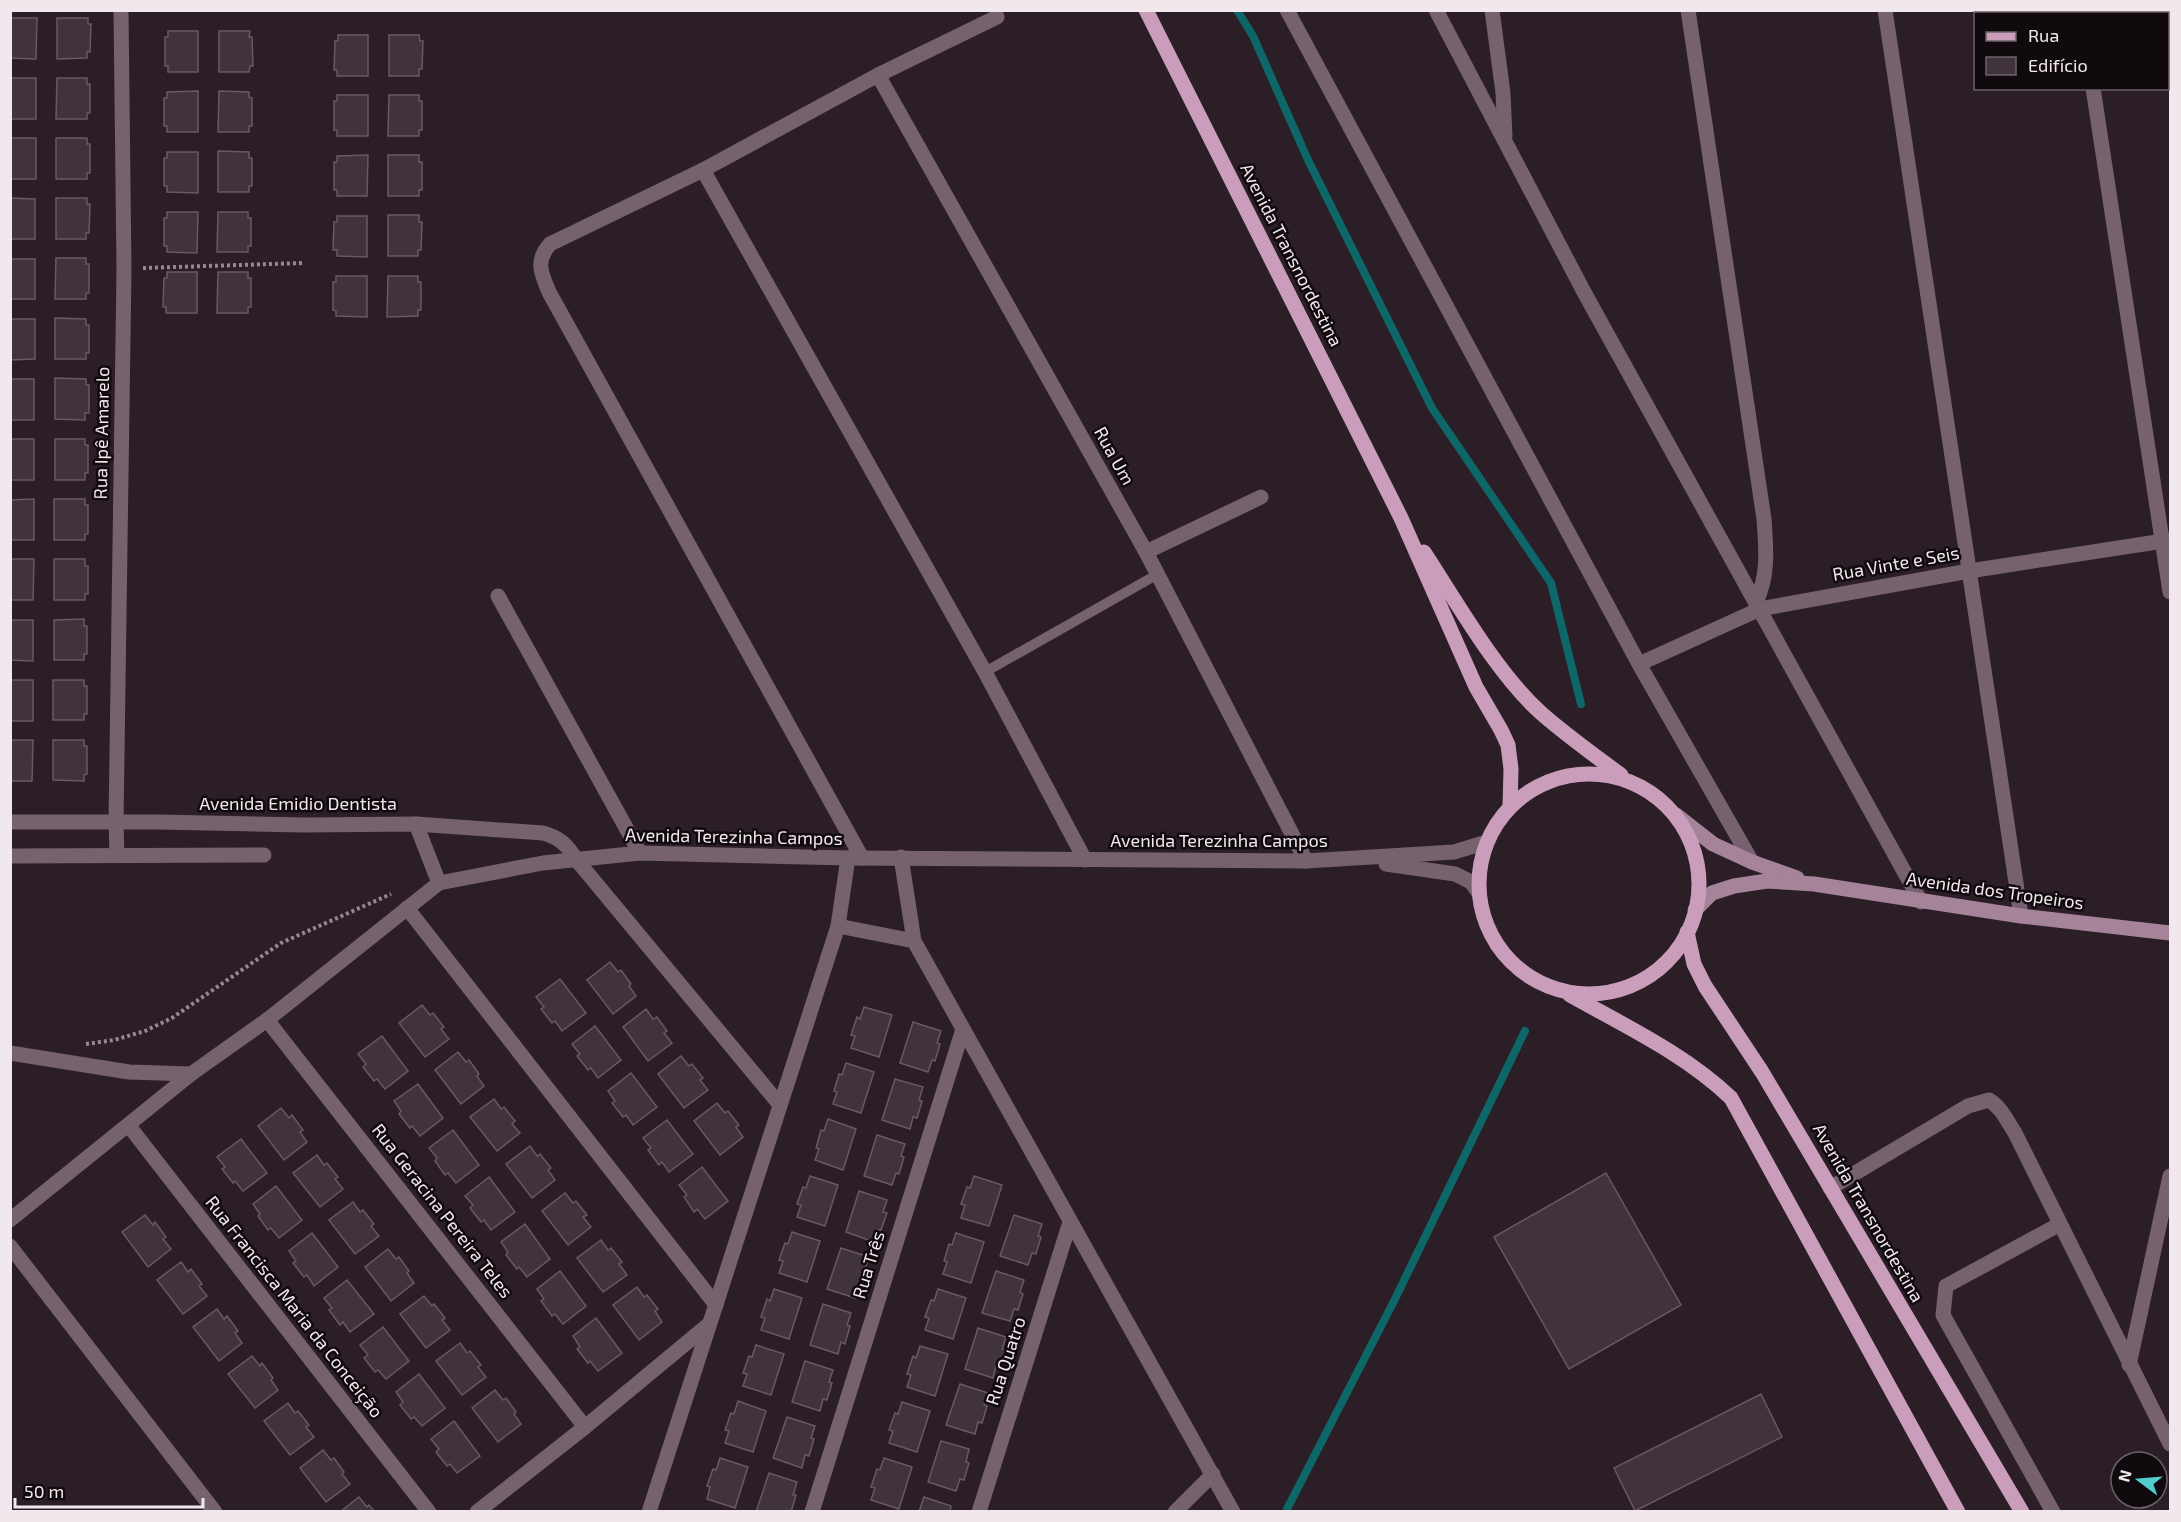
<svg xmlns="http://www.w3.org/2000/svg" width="2181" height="1522" viewBox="0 0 2181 1522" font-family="'Exo 2',sans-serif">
<rect width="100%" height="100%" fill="#2b1e27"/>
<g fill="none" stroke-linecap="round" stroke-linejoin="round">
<g stroke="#0d6768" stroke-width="8">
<path d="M1237,10L1253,36L1308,160L1432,408L1551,583L1581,704"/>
<path d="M1287,1509L1395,1299L1525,1031"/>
</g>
</g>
<g fill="#40333c" stroke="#685963" stroke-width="1.5">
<path d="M10,18H37L36,59L10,58Z"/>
<path d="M57,18H88V24H91L90,52H87V58L57,59Z"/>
<path d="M168,31H198V72H168V66H165V37H168Z"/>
<path d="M219,31H250L249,37H252L253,66H250L249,72H219Z"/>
<path d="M338,35H368V76H337V70H334L335,41H338Z"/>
<path d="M389,35H419L420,41H423L422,69H419V76H389Z"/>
<rect x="10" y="78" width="26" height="41"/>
<path d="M57,78H87V84H90V113H87V119H56Z"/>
<path d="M198,91V132H167V126H164V98H167V92Z"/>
<path d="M219,91L249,92V97L252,98V126H249V132H218Z"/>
<path d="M337,95H368V136H337V130H334V101H337Z"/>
<path d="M389,95H419V101H422V130H419V136H388Z"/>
<rect x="10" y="138" width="26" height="41"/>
<path d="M56,138H87V144H90V173H87V179H56Z"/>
<path d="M218,151L249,152V158H252V186H249V192H218Z"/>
<path d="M167,152H198V193L167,192V186H164V158H167Z"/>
<path d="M368,155L367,196H337V190H334V162H337V156Z"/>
<path d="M388,155H419V162H422V190H419V196H388Z"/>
<path d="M10,198L35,199V239H10Z"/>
<path d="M56,198H87V204H90L89,233H86V239H56Z"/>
<path d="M167,212H198L197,253L167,252V246H164V218H167Z"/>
<path d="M218,212H248V218H251V246H248V252H217Z"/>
<path d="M388,215H419V222H422L421,250H418V256H388Z"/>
<path d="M337,216H367V257L337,256V250H333L334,222H337Z"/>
<path d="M56,258H86V264H89V293H86V299H55Z"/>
<rect x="10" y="259" width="25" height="40"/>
<path d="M167,272H197V313H166V307H163L164,278H167Z"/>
<path d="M218,272H248V278H251V307H248V313H217Z"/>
<path d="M336,276H367V317L336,316V311L333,310V282H336Z"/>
<path d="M388,276H418V282H421V310H418V316L387,317Z"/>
<path d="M55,318L86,319V325H89V353H86V359H55Z"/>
<path d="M10,319H35V359L10,360Z"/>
<path d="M55,378L86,379V385H89V413H85V420L55,419Z"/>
<rect x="10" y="379" width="24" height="41"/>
<rect x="10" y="439" width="24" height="41"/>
<path d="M55,439H85V445H88V473H85V480H55Z"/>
<path d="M34,499V540H10V500Z"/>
<path d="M54,499H85V505H88V534H85V540H54Z"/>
<path d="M10,559H34L33,600H10Z"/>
<path d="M54,559H85V566H88V594H85V600H54Z"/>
<path d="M84,619V626H87V654H84V660H54V620Z"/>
<path d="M10,620H33V661L10,660Z"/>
<rect x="10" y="680" width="23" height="41"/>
<path d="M53,680H84V686H87V714H84V720H53Z"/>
<path d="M10,740H33L32,781H10Z"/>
<path d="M53,740H84V746H87V774L84,775V781L53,780Z"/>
<path d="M610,962L618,972L621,970L631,984L629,986L636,996L613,1014L587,980Z"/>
<path d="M560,979L586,1013L562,1031L555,1021L552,1023L541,1009L544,1007L536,997Z"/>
<path d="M422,1005L430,1015L433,1013L444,1027L441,1029L449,1039L425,1057L399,1023Z"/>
<path d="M864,1007L892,1015L879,1057L851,1048L855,1036L851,1035L857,1017L860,1019Z"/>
<path d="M646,1009L653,1019L657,1017L667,1031L664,1033L672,1043L648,1061L623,1027Z"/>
<path d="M913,1022L941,1031L937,1043L940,1044L935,1061L932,1060L928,1072L900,1063Z"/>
<path d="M595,1026L621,1060L598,1078L591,1068L588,1070L577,1056L580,1054L572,1044Z"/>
<path d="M382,1036L408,1071L385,1089L377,1079L374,1081L363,1067L366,1064L358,1054Z"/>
<path d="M458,1052L466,1062L469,1060L479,1074L477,1076L484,1086L461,1104L435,1070Z"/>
<path d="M681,1056L689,1066L692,1064L703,1078L700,1080L708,1090L684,1108L658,1074Z"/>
<path d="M846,1063L874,1072L861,1113L833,1104L837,1092L834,1091L839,1074L842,1075Z"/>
<path d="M631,1073L657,1107L633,1125L626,1115L623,1117L612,1103L615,1101L608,1091Z"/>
<path d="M895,1079L923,1087L919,1100L922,1101L917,1118L913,1117L910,1129L882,1120Z"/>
<path d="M418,1084L443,1118L420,1136L412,1126L410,1128L399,1114L401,1111L394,1101Z"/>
<path d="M494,1099L501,1109L504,1107L515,1121L512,1124L520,1133L497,1151L470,1117Z"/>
<path d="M717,1103L725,1113L728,1111L739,1125L736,1127L743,1137L720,1155L694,1121Z"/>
<path d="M281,1108L289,1118L292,1115L303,1130L300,1132L307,1142L284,1160L258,1126Z"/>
<path d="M828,1119L856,1129L843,1170L815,1160L819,1149L816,1148L821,1130L824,1131Z"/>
<path d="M667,1120L693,1154L669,1172L662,1162L659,1165L648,1150L651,1148L643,1138Z"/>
<path d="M453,1130L479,1165L456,1183L448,1173L445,1175L435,1161L437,1158L429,1148Z"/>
<path d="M877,1135L905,1144L901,1156L904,1157L899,1174L896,1173L892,1185L864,1176Z"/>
<path d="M241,1139L267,1173L243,1191L235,1181L233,1183L222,1169L225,1167L217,1157Z"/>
<path d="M530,1146L537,1156L540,1154L551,1168L548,1170L555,1180L532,1198L506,1164Z"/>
<path d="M317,1155L324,1165L327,1163L338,1177L335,1179L343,1189L320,1207L293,1173Z"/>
<path d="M702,1167L728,1201L705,1219L697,1209L694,1212L684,1197L687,1195L679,1185Z"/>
<path d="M1606,1173L1681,1305L1569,1369L1494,1237Z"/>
<path d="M810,1176L838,1185L825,1226L797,1217L801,1205L797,1204L803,1187L806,1188Z"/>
<path d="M974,1176L1002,1185L989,1226L961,1218L965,1205L961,1204L967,1187L970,1188Z"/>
<path d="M489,1177L515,1212L491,1230L484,1220L481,1222L470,1208L473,1205L465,1196Z"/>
<path d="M276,1186L302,1220L279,1238L271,1228L268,1230L258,1216L260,1214L253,1204Z"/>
<path d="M859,1191L887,1200L883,1212L887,1213L881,1230H878L874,1242L846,1232Z"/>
<path d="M565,1193L573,1203L576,1201L587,1215L583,1217L591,1227L568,1245L542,1211Z"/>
<path d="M353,1202L360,1212L363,1210L374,1224L371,1226L379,1236L355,1254L329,1220Z"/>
<path d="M145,1215L153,1225L155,1222L166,1237L163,1239L171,1249L148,1267L122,1232Z"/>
<path d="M1014,1215L1042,1224L1038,1236L1041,1237L1036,1254L1032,1253L1028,1265L1000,1256Z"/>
<path d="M525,1224L550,1259L527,1277L519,1267L517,1269L506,1255L508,1252L501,1242Z"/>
<path d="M792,1232L820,1241L807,1282L779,1273L783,1261L779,1260L785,1243L788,1244Z"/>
<path d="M312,1233L338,1267L314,1286L307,1275L304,1277L293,1263L296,1261L289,1251Z"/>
<path d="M956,1233L984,1242L971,1283L943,1274L947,1262L944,1261L949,1244L952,1245Z"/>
<path d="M601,1240L608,1250L611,1248L622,1262L619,1264L627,1275L603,1292L577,1258Z"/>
<path d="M841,1248L869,1257L865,1269L868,1270L863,1287L859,1286L855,1298L827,1289Z"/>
<path d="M388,1249L396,1259L399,1257L409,1271L407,1273L414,1283L391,1301L365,1267Z"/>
<path d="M181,1262L188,1272L191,1269L202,1284L199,1286L207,1296L183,1314L157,1280Z"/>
<path d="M560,1271L586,1306L563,1324L555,1314L552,1316L541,1301L544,1299L537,1289Z"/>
<path d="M996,1271L1024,1280L1020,1292L1023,1294L1018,1310L1014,1309L1010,1321L982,1313Z"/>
<path d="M347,1280L374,1314L350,1332L343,1322L340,1325L329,1310L332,1308L324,1298Z"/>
<path d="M637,1287L644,1297L647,1295L658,1309L655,1311L662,1322L639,1340L613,1305Z"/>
<path d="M774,1289L802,1298L789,1339L761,1330L765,1318L761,1317L767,1299L770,1301Z"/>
<path d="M938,1289L966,1298L953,1339L925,1330L929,1318L925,1317L931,1300L934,1301Z"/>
<path d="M424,1296L432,1306L434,1304L445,1318L442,1320L450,1330L426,1348L400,1314Z"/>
<path d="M823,1304L851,1313L847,1325L850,1326L845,1344L841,1342L838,1354L810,1345Z"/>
<path d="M217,1309L224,1319L227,1316L238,1331L235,1333L242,1343L219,1361L193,1327Z"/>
<path d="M596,1318L622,1353L598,1371L590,1361L588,1363L577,1349L580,1347L573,1336Z"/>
<path d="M383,1327L409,1361L386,1379L378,1370L375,1372L364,1358L368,1355L360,1345Z"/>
<path d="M978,1328L1006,1337L1002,1349L1005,1350L1000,1367L996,1366L993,1378L965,1369Z"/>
<path d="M460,1343L467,1353L470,1351L481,1365L478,1367L486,1377L462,1395L436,1361Z"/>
<path d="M756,1345L784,1354L771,1395L743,1386L747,1374L743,1373L749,1356L752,1357Z"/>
<path d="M920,1346L948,1354L935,1396L907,1387L911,1375L907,1374L913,1356L916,1358Z"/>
<path d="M252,1356L260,1366L262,1363L273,1378L271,1380L278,1390L255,1408L228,1374Z"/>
<path d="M805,1361L833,1370L829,1382L832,1383L827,1400L823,1399L820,1411L792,1402Z"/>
<path d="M419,1374L445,1408L422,1426L414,1417L411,1419L400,1405L403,1402L396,1392Z"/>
<path d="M960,1384L988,1393L984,1405L987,1406L982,1423L978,1422L975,1434L946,1425Z"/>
<path d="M495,1390L503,1400L506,1398L516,1412L514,1414L521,1424L498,1442L472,1408Z"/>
<path d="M1761,1394L1782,1437L1635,1511L1614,1468Z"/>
<path d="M738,1401L766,1411L753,1452L725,1443L729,1431L725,1430L731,1413L734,1414Z"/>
<path d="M902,1402L930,1411L917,1452L889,1443L893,1431L889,1430L895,1413L898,1414Z"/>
<path d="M288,1403L295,1413L298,1411L309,1425L306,1427L314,1437L290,1455L264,1421Z"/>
<path d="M787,1417L815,1426L811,1438L814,1439L809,1456L805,1455L802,1468L773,1458Z"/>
<path d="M454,1421L480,1456L457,1473L450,1464L447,1466L436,1452L439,1449L431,1439Z"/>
<path d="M941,1441L969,1449L966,1462L969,1463L964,1480L960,1479L956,1491L928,1482Z"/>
<path d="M323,1450L331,1460L334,1458L344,1472L342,1474L350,1484L326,1502L300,1468Z"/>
<path d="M720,1458L748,1467L735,1508L707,1499L710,1487L707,1486L713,1469L716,1470Z"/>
<path d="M884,1458L912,1467L899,1509L871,1500L875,1488L871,1487L877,1469L880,1470Z"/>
<path d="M769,1473L797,1482L793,1495H796L791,1512H756Z"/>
<path d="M359,1497L367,1507L369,1505L375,1512H340Z"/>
<path d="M924,1497L951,1506L950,1512H919Z"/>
</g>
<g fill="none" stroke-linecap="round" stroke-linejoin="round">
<g stroke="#958a92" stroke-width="4" stroke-dasharray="3 3" stroke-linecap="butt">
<path d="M143,268L303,263"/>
<path d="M86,1044L114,1040L145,1031L172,1018L281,943L391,894"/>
</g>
<path stroke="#76616e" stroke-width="10" d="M985,672L1158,574"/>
<g stroke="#76616e" stroke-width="15">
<path d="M1287,10L1639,664L1752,862"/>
<path d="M1436,10L1584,292L1921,902"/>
<path d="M1492,10L1503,93L1505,136"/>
<path d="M1688,10L1764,519C1766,548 1769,575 1756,602"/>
<path d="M1885,10L2021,916"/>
<path d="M2081,10L2082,14"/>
<path d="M878,75L1146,552L1306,861"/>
<path d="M2093,88L2170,592"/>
<path d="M703,170L985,672L1085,860"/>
<path d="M1146,552L1261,497"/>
<path d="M498,596L640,853"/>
<path d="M1639,664L1760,609L1969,571L2170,540"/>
<path d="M10,822H159L304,825L416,824L543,833C559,837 567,845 575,858L780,1105"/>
<path d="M416,824L439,883"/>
<path d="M117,855L116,822L124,269L121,10"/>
<path d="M10,856L264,855"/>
<path d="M901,857L914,941L1233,1512"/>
<path d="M862,858L549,292C541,273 535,261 550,244L703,170L878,75L997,17"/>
<path d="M407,908L716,1305"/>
<path d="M838,926L914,941"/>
<path d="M267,1020L585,1427"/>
<path d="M129,1126L429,1512"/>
<path d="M1830,1188L1968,1106L1989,1100C2002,1108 2007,1121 2015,1133L2170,1444"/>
<path d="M10,1220L191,1074"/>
<path d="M10,1246L215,1512"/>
<path d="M2129,1365L2170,1176"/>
<path d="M477,1512L585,1427L708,1325"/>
<path d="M649,1512L838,926L848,858"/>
<path d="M812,1512L963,1029"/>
<path d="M979,1512L1070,1222"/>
<path d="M1175,1512L1213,1474"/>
<path d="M2053,1512L1943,1315L1946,1286L2060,1224"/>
</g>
<g stroke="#76616e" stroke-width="15">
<path d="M1386,864L1455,874L1471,882L1479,893"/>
<path d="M10,1053L129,1072L191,1074L267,1020L439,883L543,863L640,853L848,858L1306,861L1454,852L1487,842"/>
</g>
<g stroke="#a58399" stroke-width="15">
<path d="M1676,815L1713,844L1752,862L1797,878"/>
<path d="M1695,910L1712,893L1734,886L1767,881L1814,884L2021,916L2170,933"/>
</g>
<g stroke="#ca9ebb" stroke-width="15">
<path d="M1146,10L1401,518L1476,687L1501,730L1508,745L1511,769L1510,806"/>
<path d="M1424,552C1458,604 1496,672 1541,713C1566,735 1594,755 1621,775"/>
<circle cx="1589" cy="884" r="110"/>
<path d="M1687,932L1694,964L1705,986L1762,1072L2022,1512"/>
<path d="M1570,995C1625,1026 1685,1054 1731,1098L1958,1512"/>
</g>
</g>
<g text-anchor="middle" stroke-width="5" stroke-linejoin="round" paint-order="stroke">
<g font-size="18" fill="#f1e8ee" stroke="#100a0e">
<text transform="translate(1291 255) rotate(63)" y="6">Avenida Transnordestina</text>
<text transform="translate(102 433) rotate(-89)" y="6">Rua Ipê Amarelo</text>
<text transform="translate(1114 456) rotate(61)" y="6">Rua Um</text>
<text transform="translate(1896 564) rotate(-10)" y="6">Rua Vinte e Seis</text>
<text x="298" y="810">Avenida Emidio Dentista</text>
<text transform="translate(734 837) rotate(1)" y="6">Avenida Terezinha Campos</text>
<text x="1219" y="847">Avenida Terezinha Campos</text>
<text transform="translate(1995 891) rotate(8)" y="6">Avenida dos Tropeiros</text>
<text transform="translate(442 1211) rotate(52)" y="6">Rua Geracina Pereira Teles</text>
<text transform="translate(1868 1213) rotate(60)" y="6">Avenida Transnordestina</text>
<text transform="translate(869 1265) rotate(-73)" y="6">Rua Três</text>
<text transform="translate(294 1307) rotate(52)" y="6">Rua Francisca Maria da Conceição</text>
<text transform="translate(1006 1361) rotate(-72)" y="6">Rua Quatro</text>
</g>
</g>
<rect width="2181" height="1522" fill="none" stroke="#f1e8ee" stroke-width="24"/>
<rect x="1974" y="12" width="195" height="78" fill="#100a0e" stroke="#6a6368" stroke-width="1.5"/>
<rect x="1986" y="32" width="30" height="9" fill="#ca9ebb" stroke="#6a6368" stroke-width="1.5"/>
<text x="2028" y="42" font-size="18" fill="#f1e8ee">Rua</text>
<rect x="1986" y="57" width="30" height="18" fill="#40333c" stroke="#6a6368" stroke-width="1.5"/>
<text x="2028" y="72" font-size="18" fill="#f1e8ee">Edifício</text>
<g transform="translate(2139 1480) rotate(286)"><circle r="28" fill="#100a0e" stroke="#6a6368" stroke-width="1.5"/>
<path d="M0-4.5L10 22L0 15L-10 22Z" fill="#52cdcd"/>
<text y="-9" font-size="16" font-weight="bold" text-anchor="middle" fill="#f1e8ee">N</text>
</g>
<path d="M15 1498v9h188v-9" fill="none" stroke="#f1e8ee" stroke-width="3"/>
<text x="24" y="1498" font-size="18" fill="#f1e8ee" stroke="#100a0e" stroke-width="4.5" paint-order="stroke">50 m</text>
</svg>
